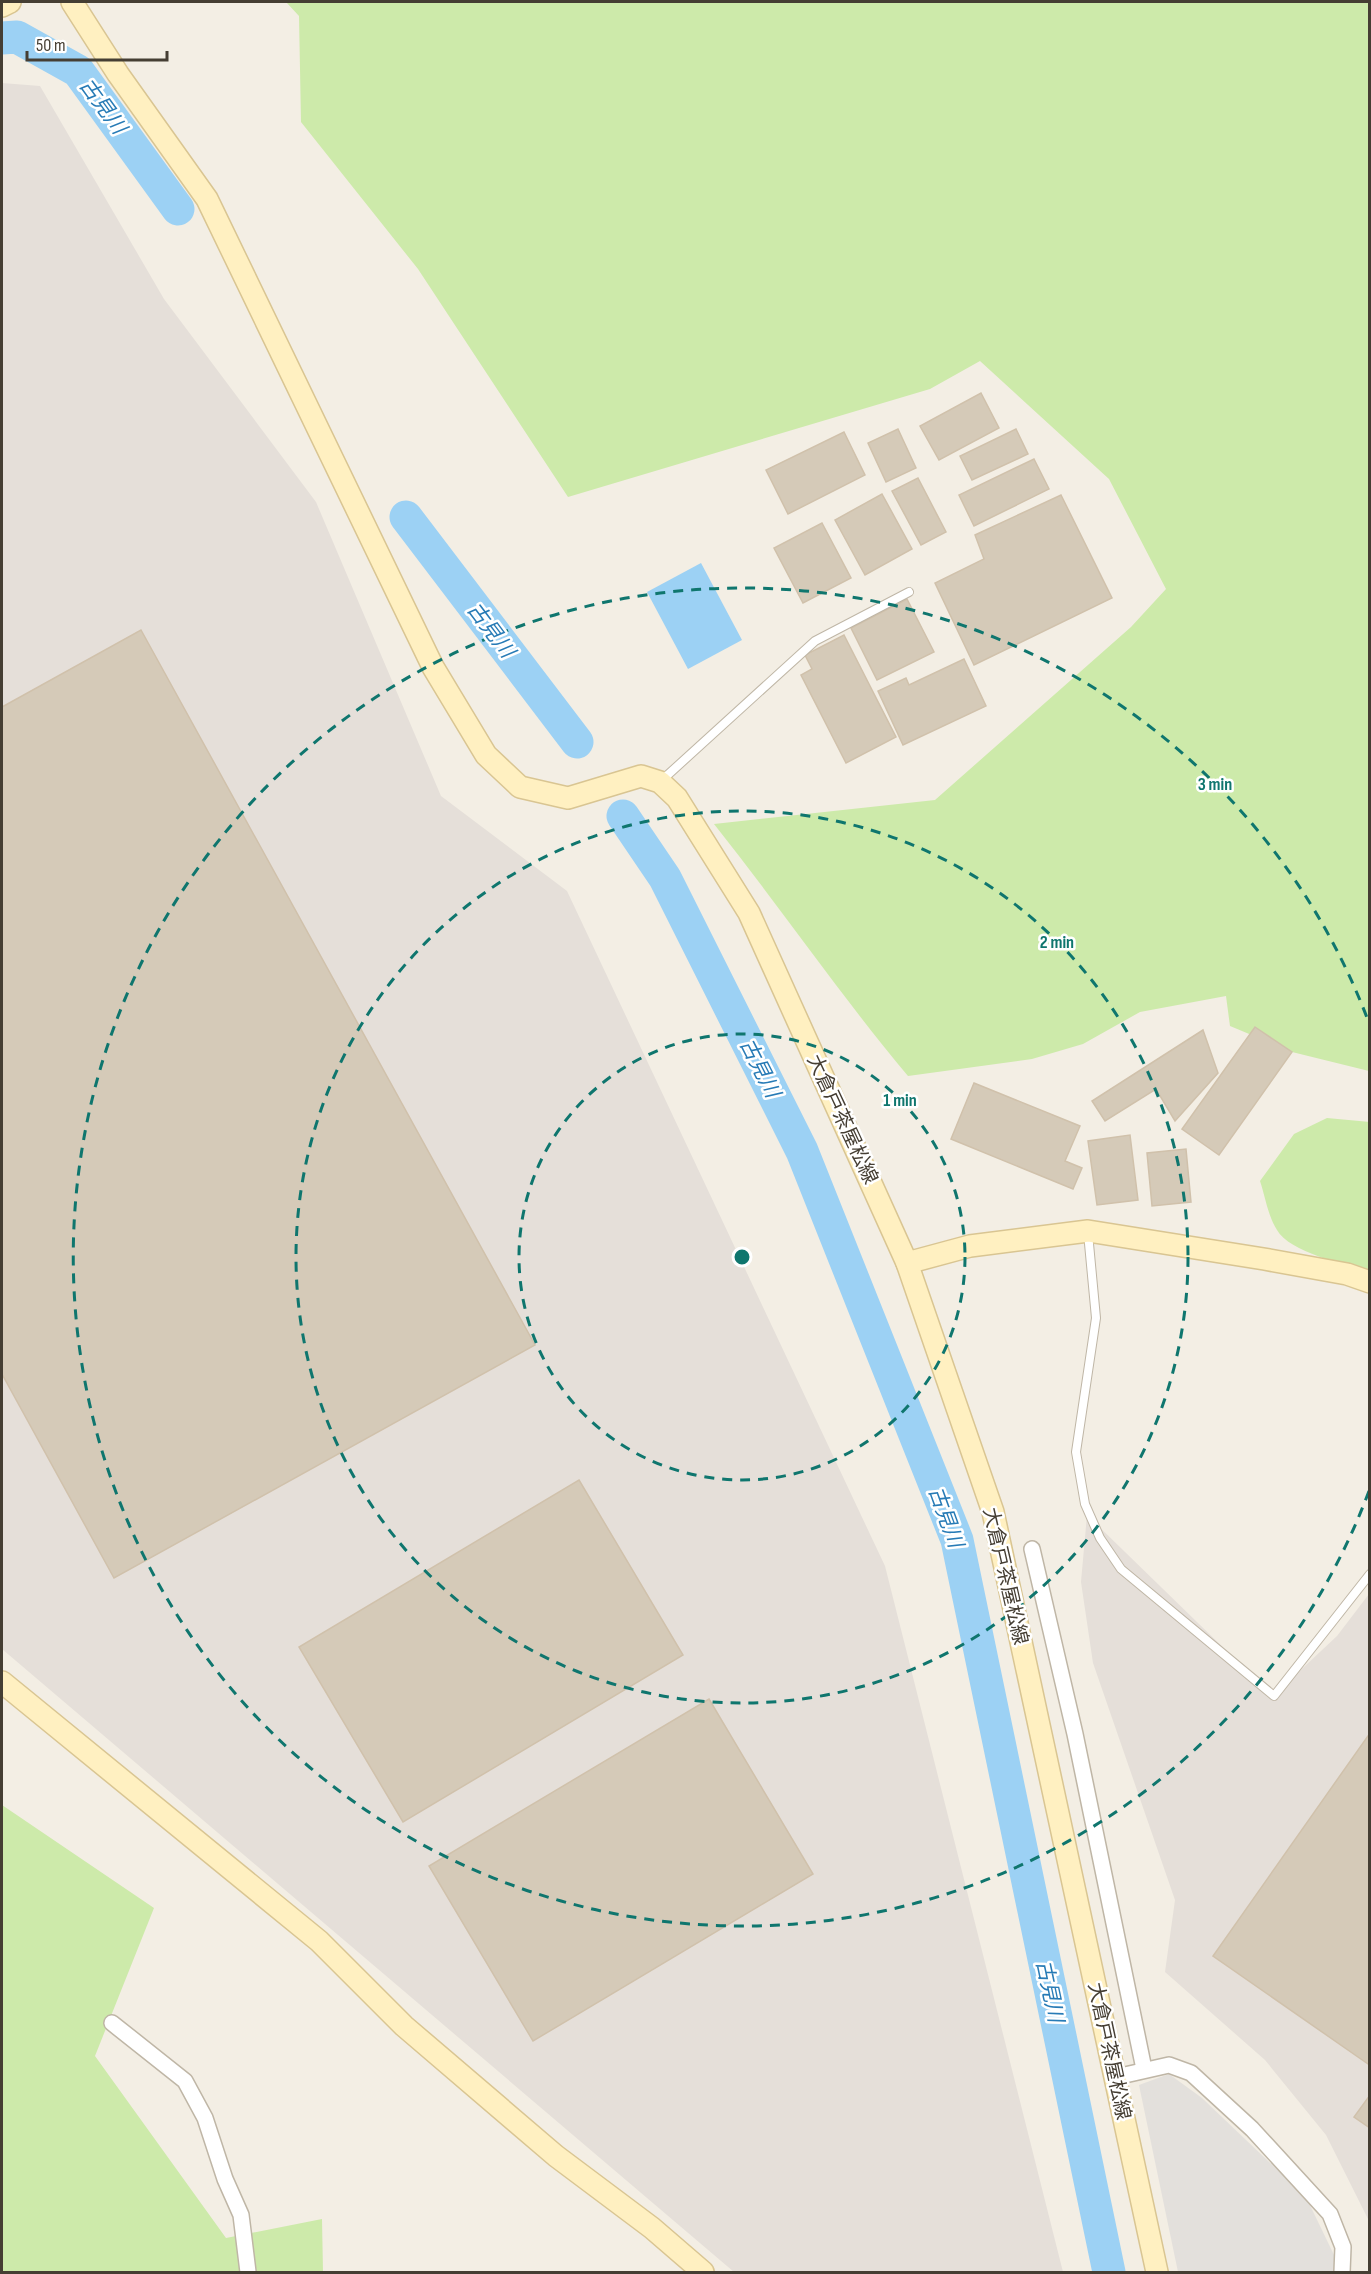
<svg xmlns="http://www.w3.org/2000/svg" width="1371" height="2274" viewBox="0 0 1371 2274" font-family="'Sofia Sans Condensed','Noto Sans JP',sans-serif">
<rect width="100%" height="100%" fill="#f3eee4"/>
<g fill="#e5dfd9">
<path d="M2,83L40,86L164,299L316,502L441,796L567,891L885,1566L1063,2272H734L2,1649Z"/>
<path d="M1087,1515L1273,1696L1337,1636L1369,1594V2221L1326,2135L1265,2060L1165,1972L1175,1900L1093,1663L1081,1582Z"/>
</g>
<g fill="#cdeaaa">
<path d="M286,2H1369V1071L1292,1052L1230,1026L1226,996L1140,1012L1083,1044L1032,1059L908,1076C840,995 780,907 714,824L935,800L1131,627L1166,589L1109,479L980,361L930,389L568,497L418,269L301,122L299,16Z"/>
<path d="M1327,1118L1370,1122L1369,1271C1346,1265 1289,1252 1277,1230C1268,1216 1265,1196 1260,1181L1294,1134Z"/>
<path d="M2,1805L154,1908L95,2056L226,2238L322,2219L323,2272H2Z"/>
</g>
<path fill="#e3e0dc" d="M1169,2074L1202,2098L1306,2197L1335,2257V2272H1178L1139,2085Z"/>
<path fill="#9cd1f4" d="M701,563L742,640L688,669L647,592Z"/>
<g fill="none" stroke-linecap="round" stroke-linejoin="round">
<g stroke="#9cd1f4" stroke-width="33">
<path d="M2,38L17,37L78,71L178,209"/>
<path d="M406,517L577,742"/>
<path d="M623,816L665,878L802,1151L957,1540L1109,2272"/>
</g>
</g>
<g fill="#d5cab8" stroke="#d0c1ab" stroke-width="1.5">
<path d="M981,393L999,428L939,460L920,426Z"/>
<path d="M898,429L916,468L886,482L868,443Z"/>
<path d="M1016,429L1028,454L972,480L960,456Z"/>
<path d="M844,432L865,475L788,514L766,470Z"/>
<path d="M1034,459L1049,489L974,526L959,495Z"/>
<path d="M918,478L946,532L921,545L892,491Z"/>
<path d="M882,494L912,549L865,575L835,520Z"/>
<path d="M1061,495L1112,598L974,665L935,583L984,559L975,535Z"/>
<path d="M822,523L851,578L803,603L774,548Z"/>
<path d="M907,599L934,652L877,680L851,628Z"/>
<path d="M141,630L535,1345L114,1578L2,1374V707Z"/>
<path d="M844,635L896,737L846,763L801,675L812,669L805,655Z"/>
<path d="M964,659L986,706L903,745L878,691L906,678L909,685Z"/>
<path d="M1255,1027L1292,1052L1219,1155L1182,1129Z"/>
<path d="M1203,1030L1218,1073L1175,1121L1156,1089L1105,1121L1092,1101Z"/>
<path d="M974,1083L1080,1126L1065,1161L1082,1168L1073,1189L951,1139Z"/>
<path d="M1130,1135L1138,1200L1097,1205L1088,1141Z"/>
<path d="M1186,1149L1191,1202L1152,1206L1147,1153Z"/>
<path d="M579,1480L683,1655L403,1822L299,1647Z"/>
<path d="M709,1699L813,1874L533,2041L429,1866Z"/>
<path d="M1370,1733V2063L1368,2064L1213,1956Z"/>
<path d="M1370,2095V2128L1354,2117Z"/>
</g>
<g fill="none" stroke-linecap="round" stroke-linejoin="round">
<defs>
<g id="lane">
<path d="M661,781L815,641L909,592"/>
<path d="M1088,1233L1096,1318L1076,1452L1085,1504L1100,1538L1121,1569L1274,1696L1370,1574"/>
</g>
<g id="street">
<path d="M1032,1549L1075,1734L1144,2069"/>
<path d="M112,2023L185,2081L205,2118L225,2179L241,2215L248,2272"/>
<path d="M1116,2077L1169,2065L1191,2073L1252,2129L1330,2214L1343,2247L1342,2272"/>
</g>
<g id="secondary">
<path d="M72,2L118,74L207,199L433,667L486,755L520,787L568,798L641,776L660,782L677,798L749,913L907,1263L993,1512L1157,2272"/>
<path d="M2,6L10,2"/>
<path d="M907,1263L970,1246L1088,1231L1264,1259L1347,1274L1370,1282"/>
<path d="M2,1682L319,1941L404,2026L556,2156L652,2228L703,2272"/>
</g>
</defs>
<use href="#lane" stroke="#bfb6a6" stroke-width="10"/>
<use href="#street" stroke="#bfb6a6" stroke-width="18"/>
<use href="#secondary" stroke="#d9c592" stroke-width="24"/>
<use href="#lane" stroke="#fff" stroke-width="8"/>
<use href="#street" stroke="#fff" stroke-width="15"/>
<use href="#secondary" stroke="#fff0c1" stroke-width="21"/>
</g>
<g fill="none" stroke="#0f766e" stroke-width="3" stroke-dasharray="10 8">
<circle cx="742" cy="1257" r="223"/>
<circle cx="742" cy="1257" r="446"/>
<path d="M1369 1491A669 669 0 1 1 1369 1023"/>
</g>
<g text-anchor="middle" stroke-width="5" stroke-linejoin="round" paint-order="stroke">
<g font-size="20" fill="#453e33" stroke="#fff">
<text transform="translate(843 1119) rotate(65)" y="7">大倉戸茶屋松線</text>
<text transform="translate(1006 1576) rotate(77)" y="7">大倉戸茶屋松線</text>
<text transform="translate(1110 2051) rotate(78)" y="7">大倉戸茶屋松線</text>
</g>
<g font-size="21" font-style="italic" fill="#277bb6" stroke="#fff">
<text transform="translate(103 106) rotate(54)" y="7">古見川</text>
<text transform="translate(491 630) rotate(53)" y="7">古見川</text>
<text transform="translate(760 1068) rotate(63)" y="7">古見川</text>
<text transform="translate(946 1517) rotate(70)" y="7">古見川</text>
<text transform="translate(1050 1991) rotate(78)" y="7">古見川</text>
</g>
</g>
<circle cx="742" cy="1257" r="9" fill="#0f766e" stroke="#fff" stroke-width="3"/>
<g font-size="18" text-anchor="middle" font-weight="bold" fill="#0f766e" stroke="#fff" stroke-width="5" stroke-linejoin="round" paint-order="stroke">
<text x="1215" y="790">3 min</text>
<text x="1057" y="948">2 min</text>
<text x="900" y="1106">1 min</text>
</g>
<rect width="1371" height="2274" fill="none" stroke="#453e33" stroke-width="6"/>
<path d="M27 51v9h140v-9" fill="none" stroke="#453e33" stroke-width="3"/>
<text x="36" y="51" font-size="18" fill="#453e33" stroke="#ffffff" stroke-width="4.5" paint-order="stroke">50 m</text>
</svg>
